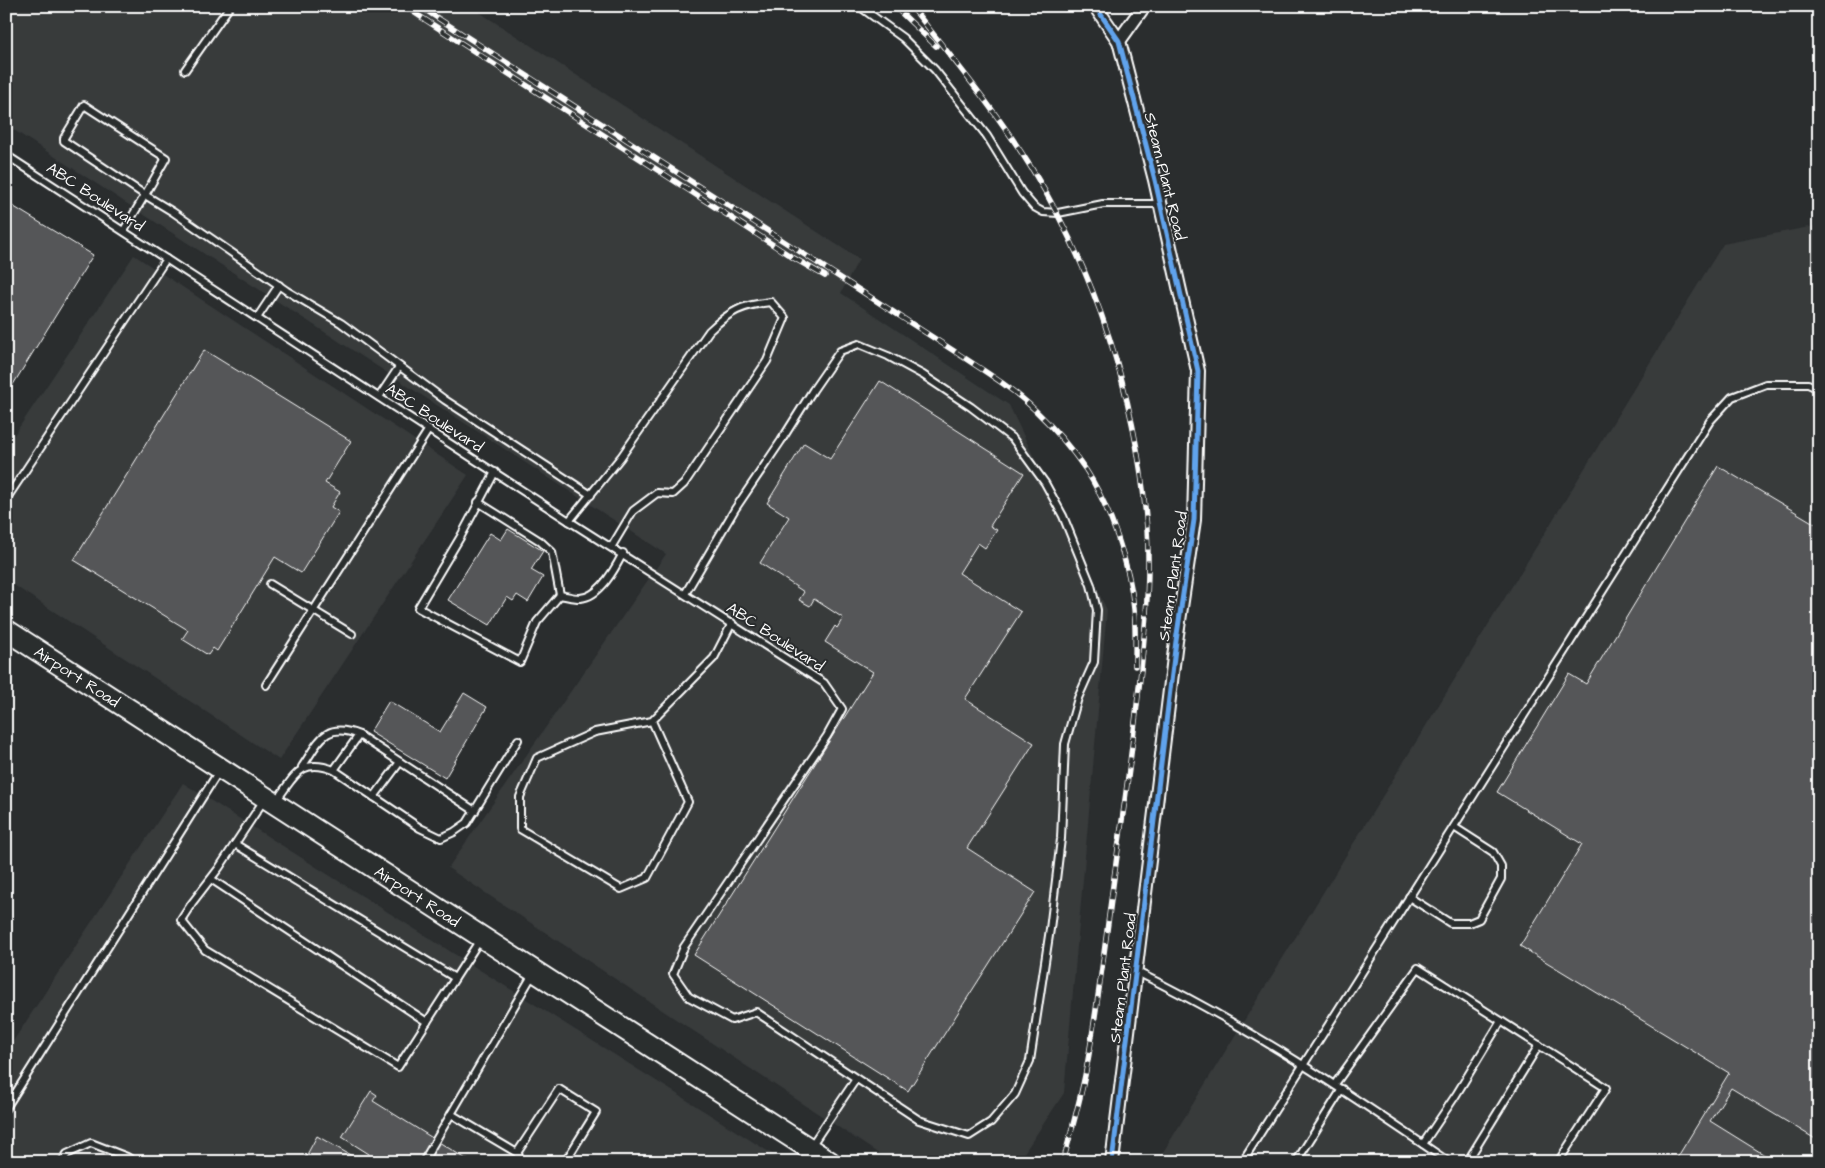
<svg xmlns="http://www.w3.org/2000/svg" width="1825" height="1168" viewBox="0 0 1825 1168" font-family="'Architects Daughter',sans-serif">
<rect width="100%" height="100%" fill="#2a2d2e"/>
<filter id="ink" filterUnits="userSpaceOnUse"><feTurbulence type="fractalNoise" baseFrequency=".02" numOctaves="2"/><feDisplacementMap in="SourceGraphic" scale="10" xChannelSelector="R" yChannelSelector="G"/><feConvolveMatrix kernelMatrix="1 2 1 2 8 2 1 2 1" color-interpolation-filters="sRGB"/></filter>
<g filter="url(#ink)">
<g fill="#373a3b">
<path d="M6,6H470L859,259L841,293L1009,405L1107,610L1064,1093L1018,1162H891L448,868L666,554L6,125Z"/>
<path d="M1819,225V1162H1157L1723,244Z"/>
<path d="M134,255L468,475L279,760L6,580V447Z"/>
<path d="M183,783L785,1162H6V1052Z"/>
</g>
<g fill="#555758" stroke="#fff">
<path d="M6,202L93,255L6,396Z"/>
<path d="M204,350L351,441L325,483L340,492L331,507L339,512L301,573L275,557L217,651L213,648L208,655L182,639L188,630L74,560Z"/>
<path d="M880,381L1024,473L990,526L997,530L985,548L978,543L959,573L1021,612L965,699L1034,743L967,848L1035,892L908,1091L694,955L873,672L825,642L835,626L837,628L843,618L814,599L810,606L799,600L804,592L760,563L789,517L767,503L804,443L830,459Z"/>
<path d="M1718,466L1819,526V1136L1817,1140L1731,1088L1710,1121L1776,1162H1683L1677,1158L1729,1073L1520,946L1582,844L1497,792L1569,674L1586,684Z"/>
<path d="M508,529L543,551L531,570L543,577L528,602L517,595L513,601L507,597L490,625L448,600L490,533L501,540Z"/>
<path d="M464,693L487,707L445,778L370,732L389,701L440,732Z"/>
<path d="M371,1091L377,1095L373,1101L471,1162H374L371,1160L369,1154L342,1137Z"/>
<path d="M317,1136L359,1160L358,1162H303Z"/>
</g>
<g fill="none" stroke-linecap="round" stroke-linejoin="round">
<defs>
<g id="service">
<path d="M859,6L903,38L935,70L987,136L1022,193L1034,207L1043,212L1058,213L1103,204H1161"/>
<path d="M185,70L230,6"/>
<path d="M84,105L166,158L145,195L64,141V138Z"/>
<path d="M6,155L569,521L824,683L842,709L827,736L684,947L673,974L689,997L732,1020L756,1012L919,1120L969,1136L991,1122L1015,1094L1030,1061L1050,929L1061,839L1065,744L1078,698L1094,662L1097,610L1091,585L1063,516L1045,483L1013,439L971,407L923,375L888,356L859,344L840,351L813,390L781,441L735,509L685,594"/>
<path d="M124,230L145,195L173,212L287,291L341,323L445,400L591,495"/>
<path d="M257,318L279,285"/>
<path d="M379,397L399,367"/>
<path d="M495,472L461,536L418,608L520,662L537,622L560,595C566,596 573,598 580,598C600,597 615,569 623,553"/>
<path d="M7,498L166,259"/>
<path d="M478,502L540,541L552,552L560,595"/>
<path d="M569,521L621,457L709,331C730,311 742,305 771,302L785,318L767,361L684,484L673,494L657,493L633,511L612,546"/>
<path d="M270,584L352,634"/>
<path d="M266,685L429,429"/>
<path d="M652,721L688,802L647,878L621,889L520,829V797L537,758L595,732L652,721L714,658L732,623"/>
<path d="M302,767C319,742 324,721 359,735L475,811"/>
<path d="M334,770L359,735"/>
<path d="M374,797L400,762"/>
<path d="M264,800L219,868L192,903L181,920L205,950L398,1067L481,938"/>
<path d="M275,802C295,777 299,757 334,770L420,828L441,838L454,832L467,823L518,740"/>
<path d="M235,844L455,978"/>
<path d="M211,879L427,1022"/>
<path d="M1409,897L1450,923H1469L1479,919L1501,879V866L1493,852L1454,827"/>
<path d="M1135,971C1247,1025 1347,1092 1449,1162"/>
<path d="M1335,1084L1418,968L1606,1088L1558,1162"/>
<path d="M6,1108L219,771"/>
<path d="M451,1114L517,1153L523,1162"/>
<path d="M1423,1144L1456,1095L1501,1021"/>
<path d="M811,1146L856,1079"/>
<path d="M517,1153L559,1089L596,1112L565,1162"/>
<path d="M62,1162L67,1154L91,1143L127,1157L135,1162"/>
<path d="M423,1162L533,974"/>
<path d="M1242,1162L1710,421L1732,397L1766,384H1808L1819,389"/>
<path d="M1296,1162L1342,1089"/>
<path d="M1467,1162L1539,1045"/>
</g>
<g id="minor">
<path d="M1095,6L1119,41L1155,180L1198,371L1194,520L1176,641L1112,1162"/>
<path d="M1119,41L1144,6"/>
</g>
<g id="trunk">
<path id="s1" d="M6,630L830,1162"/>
</g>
</defs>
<use href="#service" stroke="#fff" stroke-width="10"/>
<use href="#minor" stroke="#fff" stroke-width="16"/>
<use href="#trunk" stroke="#fff" stroke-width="24"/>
<use href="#service" stroke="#2a2d2e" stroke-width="6"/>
<use href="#minor" stroke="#2a2d2e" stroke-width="12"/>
<use href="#trunk" stroke="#2a2d2e" stroke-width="20"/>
<defs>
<g id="rail">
<path d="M404,6L792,257L825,276"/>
<path d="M419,6L954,351C981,369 1010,386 1034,409C1053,427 1071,448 1086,470C1110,507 1130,565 1134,609C1136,628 1135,648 1135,666"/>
<path d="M894,6L936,46"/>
<path d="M911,6C953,59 997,112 1032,169C1096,274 1135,395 1146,517C1151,567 1146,620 1141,670C1135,725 1128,780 1120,835C1109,910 1101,986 1088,1060C1082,1095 1072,1128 1063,1162"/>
</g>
</defs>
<use href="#rail" stroke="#fff" stroke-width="5.5"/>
<use href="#rail" stroke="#2a2d2e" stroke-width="4" stroke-dasharray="11" stroke-linecap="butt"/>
<defs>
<path id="cycleway" d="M1095,6L1119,41L1155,180L1198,371L1194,520L1176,641L1112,1162"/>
</defs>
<use href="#cycleway" stroke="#2a2d2e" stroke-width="8"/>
<use href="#cycleway" stroke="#60a3ed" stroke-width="5"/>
</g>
</g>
<g text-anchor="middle" stroke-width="4" stroke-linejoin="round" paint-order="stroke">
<g font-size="16" fill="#fff" stroke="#2a2d2e">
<text transform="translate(1166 176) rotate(76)" y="6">Steam Plant Road</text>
<text transform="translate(96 196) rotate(33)" y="6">ABC Boulevard</text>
<text transform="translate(435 417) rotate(33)" y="6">ABC Boulevard</text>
<text transform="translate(1172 576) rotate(-82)" y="6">Steam Plant Road</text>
<text transform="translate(776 636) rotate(33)" y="6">ABC Boulevard</text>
<text dy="6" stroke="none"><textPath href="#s1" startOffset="85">Airport Road</textPath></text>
<text dy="6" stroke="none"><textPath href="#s1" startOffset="490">Airport Road</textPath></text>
<text transform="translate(1122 978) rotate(-83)" y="6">Steam Plant Road</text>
</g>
</g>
<rect width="1825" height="1168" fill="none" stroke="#2a2d2e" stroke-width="25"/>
<rect x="12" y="12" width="1800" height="1143" fill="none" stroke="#fff" stroke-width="2" filter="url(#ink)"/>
</svg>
